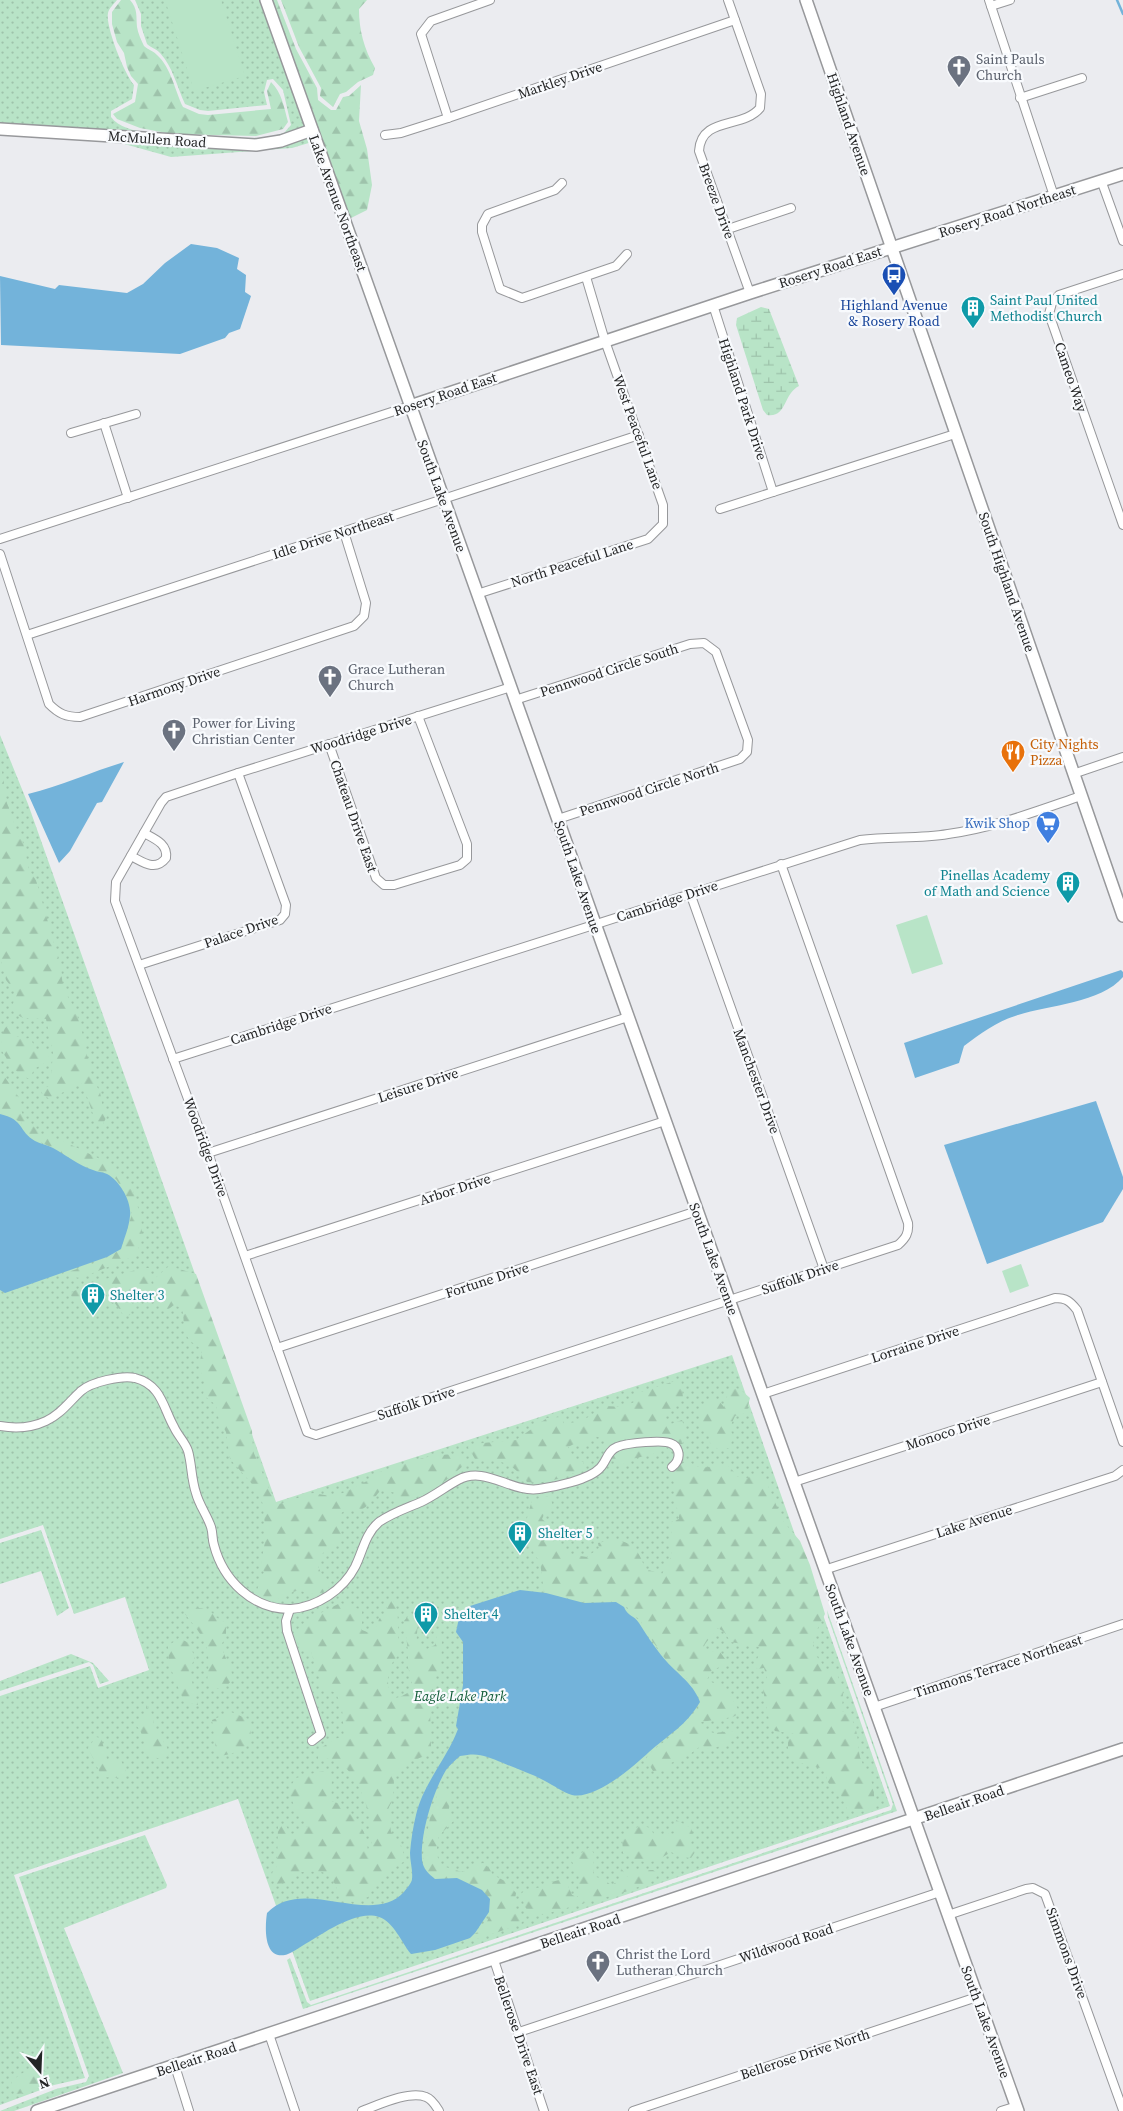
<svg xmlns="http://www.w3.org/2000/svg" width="1123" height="2111" viewBox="0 0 1123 2111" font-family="'Source Serif 4',serif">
<defs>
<pattern id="green-dots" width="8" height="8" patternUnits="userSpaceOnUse" patternTransform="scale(1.25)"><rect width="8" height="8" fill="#b8e4c7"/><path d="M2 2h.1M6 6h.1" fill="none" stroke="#9ec3ab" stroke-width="1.8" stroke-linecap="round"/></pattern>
<pattern id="forest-firs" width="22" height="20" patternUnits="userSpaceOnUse" patternTransform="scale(1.25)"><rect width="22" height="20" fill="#b8e4c7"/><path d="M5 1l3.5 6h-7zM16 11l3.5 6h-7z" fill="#9ec3ab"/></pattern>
<pattern id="wetland-marsh" width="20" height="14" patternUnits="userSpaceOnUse" patternTransform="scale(1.25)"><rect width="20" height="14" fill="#b8e4c7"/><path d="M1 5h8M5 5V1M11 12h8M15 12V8" fill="none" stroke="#9ec3ab"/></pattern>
</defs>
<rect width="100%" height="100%" fill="#ebecf0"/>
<g fill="url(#green-dots)">
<path d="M0,0H117C114,4 109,8 108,13C105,26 125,75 134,85L132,99L111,111V117C118,127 135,131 147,133L0,125Z"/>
<path d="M135,0H262L307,127L279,136L257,140L284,133L291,125L283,90L273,79L267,80L264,92L267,105L208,111L200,110L185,104C177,87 173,67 160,53C157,49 151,48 147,44L141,26V14Z"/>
<path d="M310,136L312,142L292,148L171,157L110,140L240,149Z"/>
<path d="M0,735L28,804L276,1502L732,1355L890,1806L310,2001L238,1799L14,1875L85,2078L54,2085L0,2105V1696L90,1666L98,1688L149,1670L125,1597L74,1614L43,1525L0,1539Z"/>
<path d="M41,1530L69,1608L57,1616L41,1571L0,1584V1543Z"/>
<path d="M827,1610L897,1811L303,2009L287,1960L290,1958L307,2002L311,2005L891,1810L893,1804L828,1617Z"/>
<path d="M71,1654L93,1663L109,1681L100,1684L93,1665L89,1662L0,1691V1681Z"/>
<path d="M145,1835L167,1885L166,1888L64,1928L123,2073L14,2111H0L56,2089L86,2082L89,2076L19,1877Z"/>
</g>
<g fill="url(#forest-firs)">
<path d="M121,0H130C138,9 136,16 137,27C138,33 141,40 144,46C148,50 154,51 157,55C171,67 175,91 183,107L199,114L208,115L271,109L267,91L271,82C282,93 284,107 288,122L283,129L256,136L172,134L140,128L117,119L113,114L135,102L138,84L131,76L127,67L124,53L117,42L112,24V12Z"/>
<path d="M270,0H277L296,49L317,88L318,100L331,110H336L343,97L349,96L361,85L359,121L367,149L372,185L367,210L349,219Z"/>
<path d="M281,0H367L359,9C359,30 364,49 375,68L373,75L358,82L346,92L340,94L333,107L320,96L321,88L299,47Z"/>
<path d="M0,760L7,803L19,837L23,842L29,870L36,880L61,968L63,988L76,1011L84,1039L91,1076L100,1092L103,1109L107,1116L102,1126L96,1123L83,1085L81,1083L50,1099L43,1095L40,1089L50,1086L53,1053L46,1019L23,1018L14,1013L12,1006L17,994L6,980L0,957Z"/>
<path d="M12,1024L16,1036L24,1039L30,1038L36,1049L41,1050L46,1049L50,1060L34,1069L30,1079C15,1075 8,1060 0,1048L4,1028Z"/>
<path d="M0,1075L4,1076L20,1099V1108L23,1115L41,1134L61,1140L100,1159L115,1168L125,1178L133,1190L141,1218L142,1232L138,1251L132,1257L81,1278L73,1277L68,1272L101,1261L121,1249L132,1214L125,1193L116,1179L109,1174L92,1170L75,1160L63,1155L57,1150L34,1139L25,1131L21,1122L0,1113Z"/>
<path d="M169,1266L196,1274L252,1431L253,1451L276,1505L313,1493L330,1496L343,1493L375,1477L379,1472C401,1465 451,1444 469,1461L439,1486L400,1505L394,1502L395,1493L382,1489C377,1494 367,1508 362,1509C350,1511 353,1505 340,1514L339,1529L343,1538L323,1553L317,1564L321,1573L328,1580L329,1589C317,1596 311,1595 299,1590C281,1595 274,1608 255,1595L264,1572L261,1563L266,1536L263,1506L260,1493L230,1459L226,1432L219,1420L216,1405L203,1395L206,1381L199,1369L202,1349C180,1337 186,1328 182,1308L174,1305L166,1311L157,1300L153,1280Z"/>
<path d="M142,1268H149L150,1302L134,1295L130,1315L124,1316L112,1299L86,1304L74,1302L70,1293L86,1285Z"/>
<path d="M681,1379L683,1398L662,1418L668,1425L682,1420L686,1432L683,1444L666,1445L653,1454L628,1460L620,1467L604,1451L605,1439L594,1436L587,1446L576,1443L568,1447L575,1460L584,1462L579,1471C562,1478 546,1484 527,1482C513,1463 498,1458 475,1459L468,1447L483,1443L516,1440L547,1418L561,1417L564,1424L582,1421L605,1406L624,1407L636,1401L635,1394Z"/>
<path d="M733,1387L741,1390L750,1398L746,1413L735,1416L729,1429L734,1436L729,1448L719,1450L710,1443L708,1431L699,1422C700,1408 703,1404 717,1399L724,1407L726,1398Z"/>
<path d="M688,1461C691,1463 696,1466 699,1467C715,1470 725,1455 736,1476L746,1479L752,1475L758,1474L766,1481L783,1521L800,1541L810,1565L825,1614L813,1638L815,1654L826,1669L836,1671L843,1691L842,1711C859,1718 857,1742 860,1757C862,1764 867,1771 870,1778C874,1787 874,1796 875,1805C865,1812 858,1814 847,1809L839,1791C829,1788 826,1780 825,1769L792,1761L788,1752V1740L795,1734L775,1731L770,1724L763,1690L767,1677L764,1668L757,1669L754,1665L759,1655V1647L731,1642L724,1632L718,1628C713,1636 704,1642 703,1650L720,1652L728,1663L711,1671L707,1680C726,1688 731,1695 740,1713L733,1717L701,1722V1729L714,1733L734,1731L739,1734C731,1742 717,1749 706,1749L702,1745L690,1754L671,1763L670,1769L653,1771L646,1760L648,1755C668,1737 688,1727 701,1703L693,1684L666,1660L642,1626L641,1620L631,1614L627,1607L619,1603L605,1601L586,1603L544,1592L540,1562L534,1554L528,1536L527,1518L532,1500L549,1496L552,1503V1510H546L542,1519L549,1525L547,1537L562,1548L567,1554L587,1557L599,1548L598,1543C624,1537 637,1542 645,1569L662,1574L672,1555C668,1545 673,1534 671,1522L679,1519V1511L675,1506L674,1483L669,1470Z"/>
<path d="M392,1599C403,1616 394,1633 401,1653C387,1664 384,1683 393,1699L402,1696L411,1691L412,1682L408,1667V1651L404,1621L409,1615L418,1622L416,1645L427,1649L435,1645L437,1634L442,1638L441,1666L434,1679L435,1699L430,1707L431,1747L422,1757L401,1765L394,1777L393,1799L388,1809L391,1832L402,1847L405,1861C387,1871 378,1880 368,1897L355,1902L343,1900C337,1891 336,1884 331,1878C325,1868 307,1873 296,1872L288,1883L275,1884L272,1873L277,1866L278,1826H286L291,1834L298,1833L308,1826L295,1808L288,1790L296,1778L322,1771L332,1776L331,1801L344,1805C349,1815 362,1825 365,1835C367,1840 367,1846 368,1851L372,1845C370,1837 371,1830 370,1822C368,1803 353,1766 334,1760C330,1758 323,1759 318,1759L319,1749L335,1739L344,1736L342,1708L336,1693L322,1687L311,1652L298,1644L294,1633L307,1620L340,1603L362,1610V1630L367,1632L377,1626L379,1619L387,1612L386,1602Z"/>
<path d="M197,1608L208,1609L217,1618L226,1623V1635L221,1646L234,1679L226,1686L216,1689L207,1682C212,1648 206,1640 185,1614Z"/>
<path d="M179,1638L189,1643L195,1658L189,1670L198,1705L184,1702L169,1664L168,1646Z"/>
<path d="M146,1705C154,1711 152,1722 156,1731C161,1741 167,1742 169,1755C163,1759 151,1759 146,1754C144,1742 144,1734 136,1725L140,1717L147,1714Z"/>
<path d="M231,1712L248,1719C257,1744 242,1753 219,1756L216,1749L212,1720Z"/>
<path d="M96,1737L101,1738L107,1759L110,1761L115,1759L121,1761L126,1770L123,1778L102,1777L88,1748Z"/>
<path d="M444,1787L448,1790L450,1803L448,1813L456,1818C437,1840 434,1833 439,1865L462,1872L483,1863L489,1868L493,1875L505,1881L516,1893L514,1906L523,1921L519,1925L474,1940L468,1938C484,1929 494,1920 487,1901C470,1894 426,1884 423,1863C422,1855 426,1838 428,1829C431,1813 432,1799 444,1787Z"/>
<path d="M676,1820L691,1828L694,1836L690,1845L695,1852L691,1858L682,1857L671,1852C651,1865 645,1865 623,1853L622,1836L641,1825L650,1828L655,1836C662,1833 669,1835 676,1833L672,1828Z"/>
<path d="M590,1847L594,1854L593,1876L603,1879L611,1885L621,1880L619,1865L627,1877L631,1871L653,1870L658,1874L655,1880L628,1891L534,1917L525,1907L521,1894L525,1890L542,1887L544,1884L559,1880L566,1881L572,1895L578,1897L579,1874L571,1860Z"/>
<path d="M33,2066C41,2067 52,2074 56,2082L26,2093L16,2094L11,2081Z"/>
</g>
<path fill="url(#wetland-marsh)" d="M761,307L769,309L799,386C783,394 787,418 767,415L763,410L736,325L737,318Z"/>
<g fill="#b8e4c7">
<path d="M165,0H221L245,76L194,91Z"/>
<path d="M927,915L943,964L912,974L896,925Z"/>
<path d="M1021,1264L1029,1286L1010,1293L1002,1271Z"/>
</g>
<g fill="#73b3da">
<path d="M191,244L217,248L239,258L237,269L246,275L245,292L251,296L240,329L229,333L225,338L180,354L1,345L0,276L55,289L59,285L127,293L143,284L165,263Z"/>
<path d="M124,762L102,802L97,803L70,851L59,863L28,794C61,786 91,772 124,762Z"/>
<path d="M1121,970L1123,972V977C1101,1003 1049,1005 1018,1015C998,1021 981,1033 964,1046L959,1063L915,1078L904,1043Z"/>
<path d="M1096,1101L1123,1177V1189L1103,1222L987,1264L944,1145Z"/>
<path d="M0,1114C25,1120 18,1131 35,1141C41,1144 47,1145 53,1148C66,1155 78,1165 93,1170C97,1172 103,1172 107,1174C120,1181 132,1202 130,1216C129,1227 124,1239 121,1249L107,1257L5,1293L0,1290Z"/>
<path d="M520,1590L546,1593L584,1603L616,1602L624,1607C628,1617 634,1615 639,1623C646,1634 653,1645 661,1655C674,1672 693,1682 700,1702C686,1726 668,1735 649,1752C633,1767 595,1800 572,1795C562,1792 555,1786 545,1781C532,1774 517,1769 503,1763C486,1756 479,1752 460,1756C455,1760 450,1765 446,1770C433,1792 420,1834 422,1860C423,1869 429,1874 435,1879L457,1878L482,1890L490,1899L489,1912L475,1933L470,1938L435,1950L411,1954C401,1942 394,1922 379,1917C356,1909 321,1935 302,1946C297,1949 290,1954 285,1955C263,1959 265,1926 267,1913C303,1875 370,1928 404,1892C406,1889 412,1883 412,1879C413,1871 410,1861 410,1853C411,1840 413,1827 416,1815C423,1784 448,1757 458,1729L456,1726L463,1685V1642L456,1632L459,1618L470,1606Z"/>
</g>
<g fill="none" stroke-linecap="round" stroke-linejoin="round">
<path stroke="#73b3da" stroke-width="2.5" d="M1117,0L1123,14"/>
<defs>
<g id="street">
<path d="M728,0L761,94L760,108C743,129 701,116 699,151L750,293"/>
<path d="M989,0L1054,196"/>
<path d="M991,6L1010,0"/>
<path d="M1020,98L1082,78"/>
<path d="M448,118L421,34L431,21L490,0"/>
<path d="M385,135L401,133L448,118L735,20"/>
<path d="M1101,180L1123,241"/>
<path d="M562,183L555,190L488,214L482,225V232L500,289L522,298L531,295L616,266L627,254"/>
<path d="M728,229L791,208"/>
<path d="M1123,274L1059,295L1052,303L1049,314L1123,525"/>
<path d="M713,305L773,492"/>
<path d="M104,423L128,498"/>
<path d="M71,433L136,414"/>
<path d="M720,509L955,434"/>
<path d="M0,539L410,406"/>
<path d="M0,554L49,704C59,714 66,717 80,717L354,626L364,616L366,603L344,532"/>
<path d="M477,594L648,539L663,524V505L605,341L586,277"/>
<path d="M27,635L639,435"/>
<path d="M511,687L238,773L166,797L161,803L116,882L115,901L208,1153L307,1432L316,1435L898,1245C906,1238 909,1233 908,1223L781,864"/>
<path d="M515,700L690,644L704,643L716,652L748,740L747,752L740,759L558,819"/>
<path d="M329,744L376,878L384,885H394L460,865L467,859V844L418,716"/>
<path d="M1073,774L1123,757"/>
<path d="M131,856C143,862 155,872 166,858C168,844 155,839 144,833"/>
<path d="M690,893L824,1269"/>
<path d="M139,965L280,920L285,914L286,905L238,773"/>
<path d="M173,1059L860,840C889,836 919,839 948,834C993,828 1037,811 1081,796"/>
<path d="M208,1153L628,1017"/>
<path d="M245,1256L665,1121"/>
<path d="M277,1348L697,1211"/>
<path d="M763,1394L1055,1298C1066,1298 1070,1301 1077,1310L1123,1442"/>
<path d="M0,1426C16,1429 31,1428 46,1421C61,1414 69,1402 81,1391C91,1382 122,1375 135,1378C162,1385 163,1408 174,1427C178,1436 185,1442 188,1451C192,1465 191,1478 196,1493C199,1505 207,1515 211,1527C213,1533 212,1539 214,1545C223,1580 253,1610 291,1609C317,1607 343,1590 355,1567C363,1551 365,1534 379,1522C392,1513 407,1508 421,1502C434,1496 445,1487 458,1480C485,1465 511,1493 539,1489C554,1487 589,1480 600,1468C607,1461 607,1451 617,1447C626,1443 665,1439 672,1444C675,1445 677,1448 678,1451C680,1458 677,1463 672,1467"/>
<path d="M794,1482L1102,1382"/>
<path d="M824,1570L1115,1476L1123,1470"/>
<path d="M290,1609L286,1621L287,1631L321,1734L312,1741"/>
<path d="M874,1707L1123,1624"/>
<path d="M948,1915L1026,1889L1033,1888L1045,1894L1123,2110"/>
<path d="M494,1960L544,2111"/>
<path d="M519,2032L940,1892"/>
<path d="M269,2034L295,2111"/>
<path d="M175,2066L189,2111"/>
<path d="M362,2111C378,2105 410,2090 426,2097C432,2099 436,2106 439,2111"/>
<path d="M633,2111L977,1997"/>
<path d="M1001,2111L1017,2106"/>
</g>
<g id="secondary">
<path d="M266,0L1018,2111"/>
<path d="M806,0L1123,916"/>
<path d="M0,129L256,145L281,141L312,130"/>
<path d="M410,406L750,293L1123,174"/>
<path d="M37,2111L1123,1749"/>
</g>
</defs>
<use href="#street" stroke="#97989b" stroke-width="10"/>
<use href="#secondary" stroke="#97989b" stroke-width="14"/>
<use href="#street" stroke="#fff" stroke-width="8"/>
<use href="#secondary" stroke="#fff" stroke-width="11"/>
</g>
<defs>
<symbol id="church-pin" viewBox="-11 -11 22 30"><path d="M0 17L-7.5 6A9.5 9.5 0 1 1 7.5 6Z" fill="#6b7280" stroke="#f8fafd"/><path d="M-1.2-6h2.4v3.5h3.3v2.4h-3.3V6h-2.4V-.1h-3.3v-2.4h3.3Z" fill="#fff"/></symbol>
<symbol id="bus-pin" viewBox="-11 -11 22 30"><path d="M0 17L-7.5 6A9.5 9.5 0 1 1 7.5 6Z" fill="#1a4fb4" stroke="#f8fafd"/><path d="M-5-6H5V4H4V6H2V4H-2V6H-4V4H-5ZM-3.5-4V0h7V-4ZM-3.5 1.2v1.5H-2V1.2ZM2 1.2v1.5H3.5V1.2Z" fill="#fff"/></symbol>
<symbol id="building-pin" viewBox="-11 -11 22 30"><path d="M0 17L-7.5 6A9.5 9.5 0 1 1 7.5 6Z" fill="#0f9aa8" stroke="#f8fafd"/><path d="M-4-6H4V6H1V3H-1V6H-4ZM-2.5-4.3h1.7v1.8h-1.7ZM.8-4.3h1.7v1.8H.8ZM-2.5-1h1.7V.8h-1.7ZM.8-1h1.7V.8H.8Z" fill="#fff"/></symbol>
<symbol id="restaurant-pin" viewBox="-11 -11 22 30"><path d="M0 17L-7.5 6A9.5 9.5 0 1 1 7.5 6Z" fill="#e8710a" stroke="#f8fafd"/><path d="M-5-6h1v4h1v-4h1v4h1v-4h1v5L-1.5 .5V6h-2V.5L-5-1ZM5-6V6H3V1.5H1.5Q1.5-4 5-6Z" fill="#fff"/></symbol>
<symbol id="supermarket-pin" viewBox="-11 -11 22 30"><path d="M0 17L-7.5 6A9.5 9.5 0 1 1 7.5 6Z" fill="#3f7fe0" stroke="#f8fafd"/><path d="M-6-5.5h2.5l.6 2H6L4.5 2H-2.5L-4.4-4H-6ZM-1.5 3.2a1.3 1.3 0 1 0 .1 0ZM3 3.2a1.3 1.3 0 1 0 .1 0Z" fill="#fff"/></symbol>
</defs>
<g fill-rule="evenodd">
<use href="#church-pin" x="945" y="53" width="28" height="38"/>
<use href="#bus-pin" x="880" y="261" width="28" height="38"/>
<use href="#building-pin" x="959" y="294" width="28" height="38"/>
<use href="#church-pin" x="316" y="663" width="28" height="38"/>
<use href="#church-pin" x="160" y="717" width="28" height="38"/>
<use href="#restaurant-pin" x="999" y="738" width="28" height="38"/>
<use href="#supermarket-pin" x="1034" y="809" width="28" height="38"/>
<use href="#building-pin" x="1054" y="869" width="28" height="38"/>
<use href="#building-pin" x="79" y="1281" width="28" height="38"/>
<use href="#building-pin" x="506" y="1519" width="28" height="38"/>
<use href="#building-pin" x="412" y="1600" width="28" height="38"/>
<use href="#church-pin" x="584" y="1948" width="28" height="38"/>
</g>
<g text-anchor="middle" stroke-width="4.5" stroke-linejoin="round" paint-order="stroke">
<g font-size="14" fill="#5b616d" stroke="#f8fafd" text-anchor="start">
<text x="976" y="64">Saint Pauls<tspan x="976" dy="16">Church</tspan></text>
<text x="348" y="674">Grace Lutheran<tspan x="348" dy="16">Church</tspan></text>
<text x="192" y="728">Power for Living<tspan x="192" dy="16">Christian Center</tspan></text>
<text x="616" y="1959">Christ the Lord<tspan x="616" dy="16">Lutheran Church</tspan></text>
</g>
<g font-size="14" fill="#242526" stroke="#f8fafd">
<text transform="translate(560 80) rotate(-19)" y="5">Markley Drive</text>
<text transform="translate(849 124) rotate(71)" y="5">Highland Avenue</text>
<text transform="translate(157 139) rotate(4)" y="5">McMullen Road</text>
<text transform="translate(717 201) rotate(70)" y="5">Breeze Drive</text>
<text transform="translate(338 203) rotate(70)" y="5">Lake Avenue Northeast</text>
<text transform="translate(1007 211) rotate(-18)" y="5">Rosery Road Northeast</text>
<text transform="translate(830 267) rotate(-18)" y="5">Rosery Road East</text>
<text transform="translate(1071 377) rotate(71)" y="5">Cameo Way</text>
<text transform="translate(445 394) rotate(-19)" y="5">Rosery Road East</text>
<text transform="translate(743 399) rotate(72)" y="5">Highland Park Drive</text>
<text transform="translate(638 432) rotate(70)" y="5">West Peaceful Lane</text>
<text transform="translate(442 496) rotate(70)" y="5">South Lake Avenue</text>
<text transform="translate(333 535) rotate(-18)" y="5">Idle Drive Northeast</text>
<text transform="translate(572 563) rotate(-18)" y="5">North Peaceful Lane</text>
<text transform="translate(1007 582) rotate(71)" y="5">South Highland Avenue</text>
<text transform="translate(609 670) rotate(-18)" y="5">Pennwood Circle South</text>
<text transform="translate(174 686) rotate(-19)" y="5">Harmony Drive</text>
<text transform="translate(361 734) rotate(-17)" y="5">Woodridge Drive</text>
<text transform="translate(649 789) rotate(-18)" y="5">Pennwood Circle North</text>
<text transform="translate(354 816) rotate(71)" y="5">Chateau Drive East</text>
<text transform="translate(578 877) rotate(71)" y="5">South Lake Avenue</text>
<text transform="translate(667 901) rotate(-18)" y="5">Cambridge Drive</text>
<text transform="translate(241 931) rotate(-19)" y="5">Palace Drive</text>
<text transform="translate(281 1024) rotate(-18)" y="5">Cambridge Drive</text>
<text transform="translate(757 1081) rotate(70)" y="5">Manchester Drive</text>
<text transform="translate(418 1085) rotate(-18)" y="5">Leisure Drive</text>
<text transform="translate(206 1147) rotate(70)" y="5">Woodridge Drive</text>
<text transform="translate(455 1189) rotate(-18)" y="5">Arbor Drive</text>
<text transform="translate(714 1259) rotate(70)" y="5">South Lake Avenue</text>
<text transform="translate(800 1277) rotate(-19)" y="5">Suffolk Drive</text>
<text transform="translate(487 1280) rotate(-18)" y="5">Fortune Drive</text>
<text transform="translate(915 1344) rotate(-18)" y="5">Lorraine Drive</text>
<text transform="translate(416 1403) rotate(-18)" y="5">Suffolk Drive</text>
<text transform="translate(948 1432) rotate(-18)" y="5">Monoco Drive</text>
<text transform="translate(974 1521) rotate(-18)" y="5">Lake Avenue</text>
<text transform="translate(850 1640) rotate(70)" y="5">South Lake Avenue</text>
<text transform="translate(998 1666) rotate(-18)" y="5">Timmons Terrace Northeast</text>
<text transform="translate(964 1803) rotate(-19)" y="5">Belleair Road</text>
<text transform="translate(580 1931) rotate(-18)" y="5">Belleair Road</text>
<text transform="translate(786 1943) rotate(-18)" y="5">Wildwood Road</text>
<text transform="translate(1067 1953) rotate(70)" y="5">Simmons Drive</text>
<text transform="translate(986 2022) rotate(70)" y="5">South Lake Avenue</text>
<text transform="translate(519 2035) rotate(71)" y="5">Bellerose Drive East</text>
<text transform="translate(805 2054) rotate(-18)" y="5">Bellerose Drive North</text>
<text transform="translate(196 2059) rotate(-18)" y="5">Belleair Road</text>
</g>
<g font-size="14" fill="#0d838f" stroke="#f8fafd" text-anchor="start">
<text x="990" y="305">Saint Paul United<tspan x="990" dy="16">Methodist Church</tspan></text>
<text x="1050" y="880" text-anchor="end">Pinellas Academy<tspan x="1050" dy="16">of Math and Science</tspan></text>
<text x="110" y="1300">Shelter 3</text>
<text x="538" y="1538">Shelter 5</text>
<text x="444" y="1619">Shelter 4</text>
</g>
<g font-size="14" fill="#164399" stroke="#f8fafd">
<text x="894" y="310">Highland Avenue<tspan x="894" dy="16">&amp; Rosery Road</tspan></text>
</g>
<g font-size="14" fill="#c56008" stroke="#f8fafd" text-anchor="start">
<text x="1030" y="749">City Nights<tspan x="1030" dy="16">Pizza</tspan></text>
</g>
<g font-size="14" fill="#366cbe" stroke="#f8fafd" text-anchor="end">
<text x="1030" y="828">Kwik Shop</text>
</g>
<g font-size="14" font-style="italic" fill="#0e5a35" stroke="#f8fafd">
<text x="460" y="1701">Eagle Lake Park</text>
</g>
</g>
<g transform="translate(40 2071) rotate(161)" stroke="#f8fafd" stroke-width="4" paint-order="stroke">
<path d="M0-4L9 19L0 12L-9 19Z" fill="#242526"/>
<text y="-8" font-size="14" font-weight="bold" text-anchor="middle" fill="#242526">N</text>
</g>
</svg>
